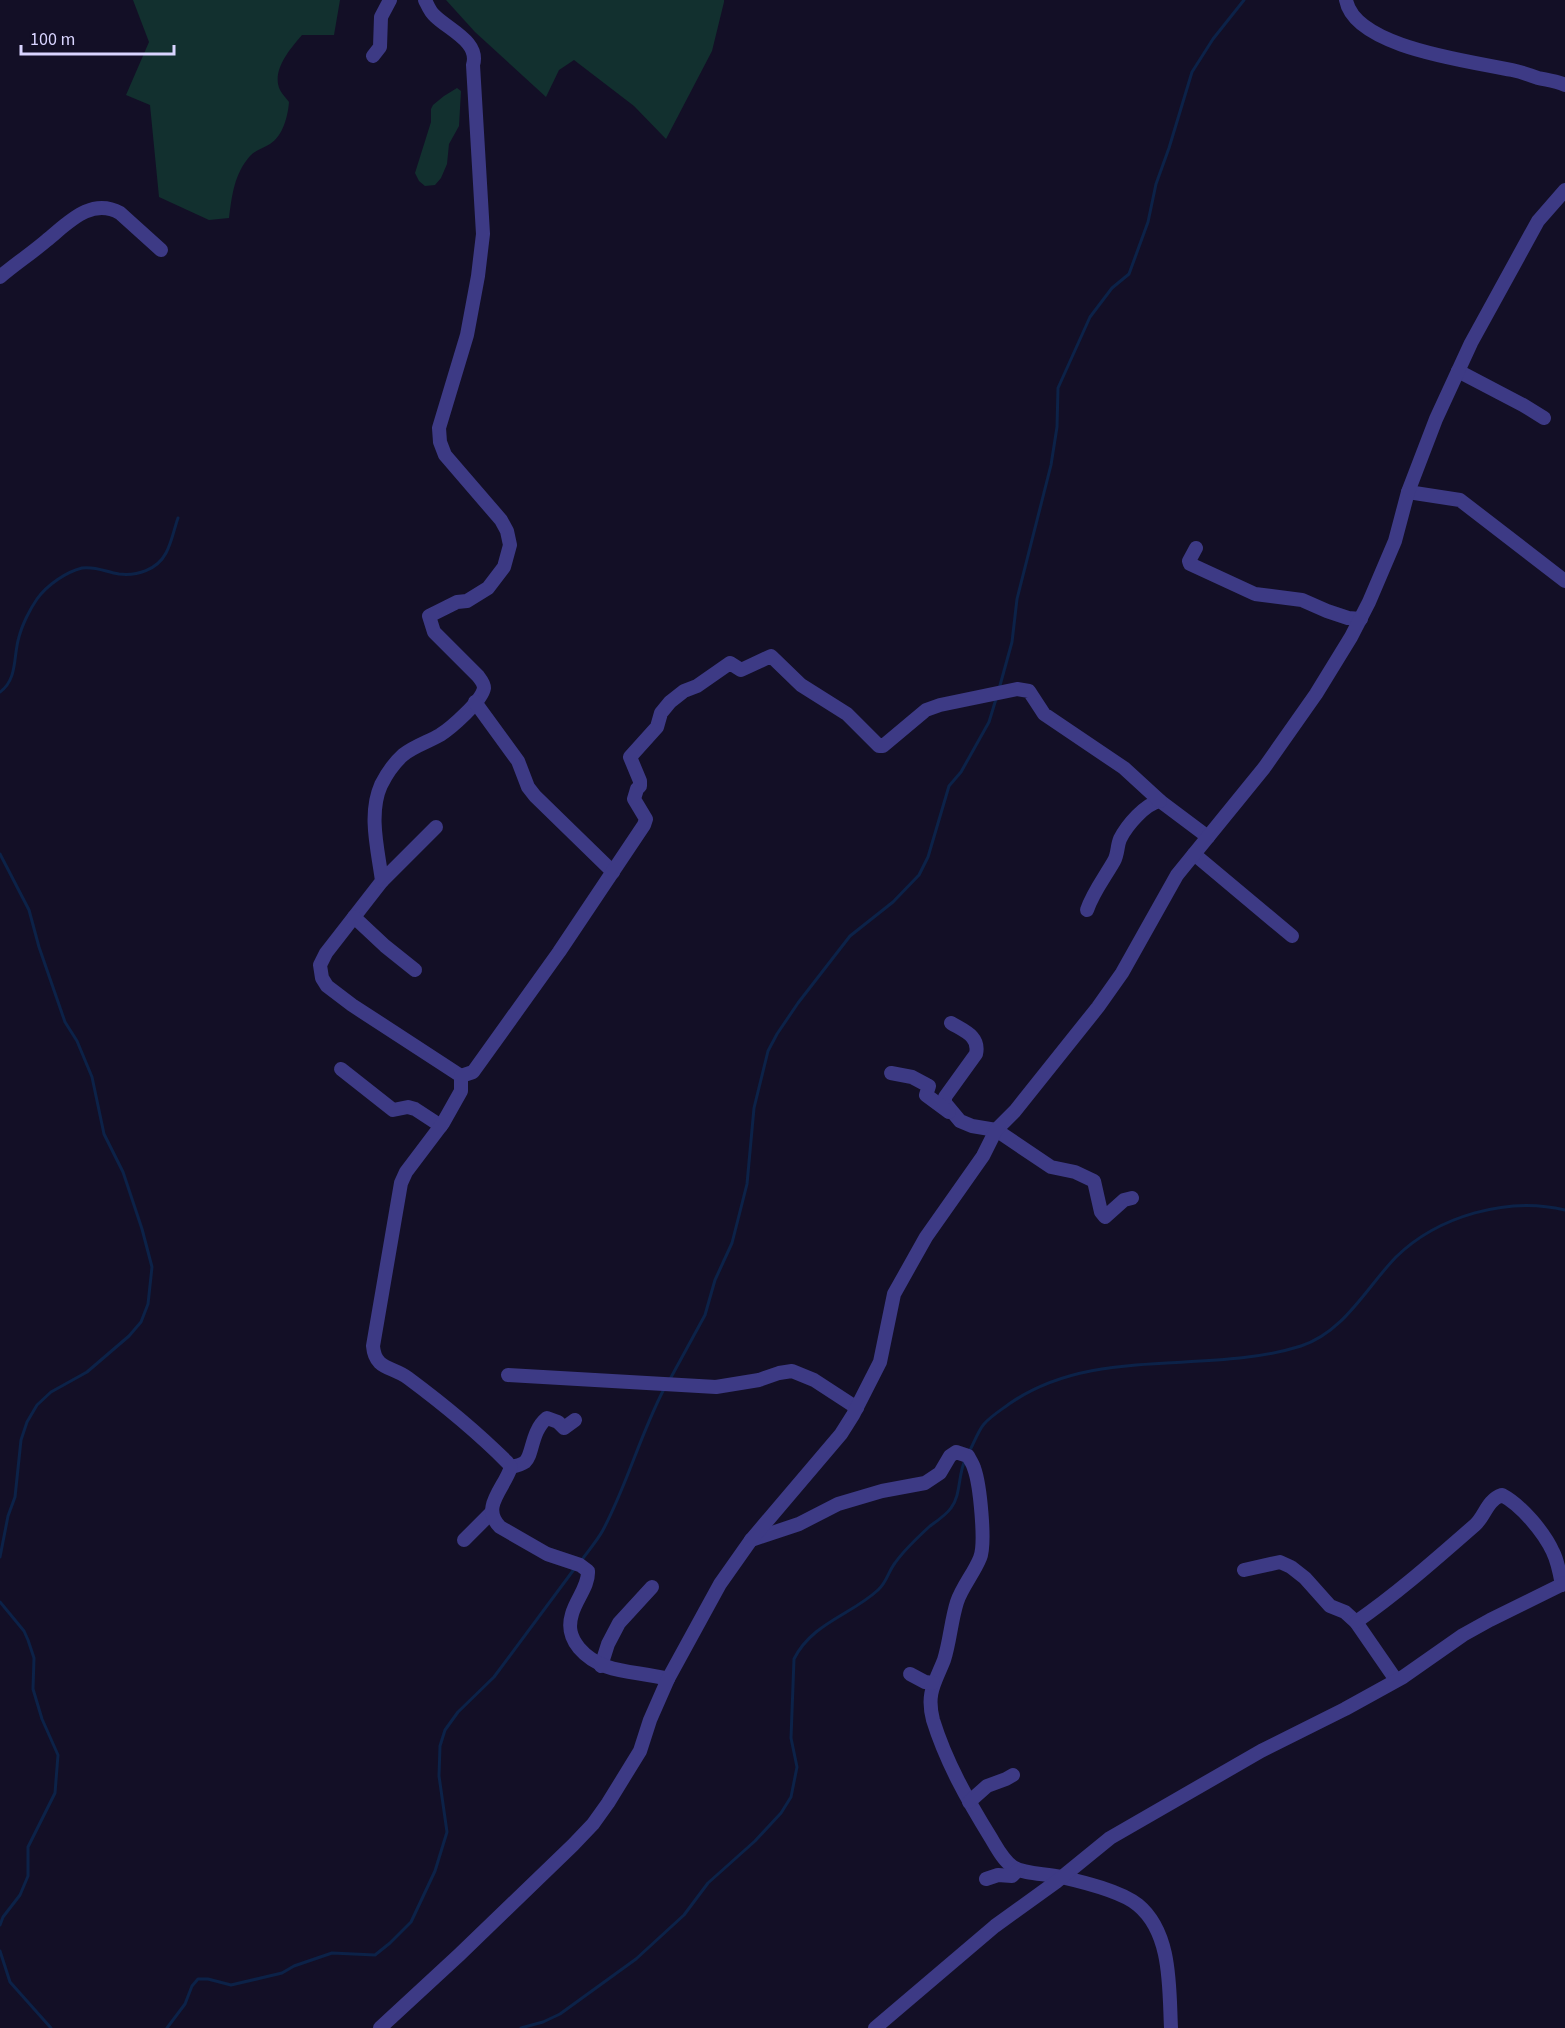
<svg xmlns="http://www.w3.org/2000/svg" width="1565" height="2028" viewBox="0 0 1565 2028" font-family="'Source Sans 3',sans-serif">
<rect width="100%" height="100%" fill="#130f26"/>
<g fill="#12302f">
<path d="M133,0H340L334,35H302C290,49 271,71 280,90C282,94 286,98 289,102C288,116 283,136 270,144C263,148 256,150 250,156C234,174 232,196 229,218L209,220L159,197L150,105L126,95L149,42Z"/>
<path d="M446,0H724V2L712,51L666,139L634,106L574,60L559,70L546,97L475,32Z"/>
<path d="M457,88L461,91L459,126L449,144L447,164L441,178L435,185L425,186L419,181L415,173L431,122V109L433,105L444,96Z"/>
</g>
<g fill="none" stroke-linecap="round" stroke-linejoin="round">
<g stroke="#0c2248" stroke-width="3">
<path d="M999,689L1012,642L1017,599L1051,465L1057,427L1058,388L1090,317L1112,288L1129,274L1148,222L1156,184L1169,148L1192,72L1213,39L1244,0"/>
<path d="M0,692C18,679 13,656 19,637C22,625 30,609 37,599C47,585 66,572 82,568C96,566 106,572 119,574C137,576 157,570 166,553C172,542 174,529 178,518"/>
<path d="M0,854L29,910L39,947L65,1022L77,1041L92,1077L104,1134L123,1172L142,1229L152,1267L148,1304L141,1322L129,1336L87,1372L51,1392L37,1405L27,1422L21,1440L15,1497L8,1516L0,1557"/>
<path d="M669,1381L705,1315L715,1280L732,1243L747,1184L754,1108L768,1051L777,1034L798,1003L850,936L893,902L919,875L928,857L949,786L961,772L989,722L996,699"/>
<path d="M969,1452C974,1443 978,1431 984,1424C991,1416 1001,1410 1009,1404C1095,1344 1206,1376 1301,1346C1344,1332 1366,1288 1396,1257C1438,1216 1508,1196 1565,1210"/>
<path d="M581,1561C588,1551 597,1541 603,1530C627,1485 640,1435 664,1389"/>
<path d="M0,1602L24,1631L28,1640L34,1658L33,1689L42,1719L58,1755L55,1793L28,1847V1876L20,1895L3,1917L0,1925"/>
<path d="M0,1951L10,1982L51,2028"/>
<path d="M167,2028L185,2004L192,1986L198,1979H208L231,1985L282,1973L294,1966L332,1953L375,1955L390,1943L411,1922L435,1871L447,1832L439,1776L440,1746L445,1730L458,1712L494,1677L575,1568"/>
<path d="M521,2028L543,2022L560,2014L636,1959L684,1915L708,1883L755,1841L781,1813L791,1797L797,1767L791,1738L794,1659C812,1623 851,1615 878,1590C887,1582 888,1572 895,1563C904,1550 918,1537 930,1526C937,1521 946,1515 951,1508C961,1495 958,1475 965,1460"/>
</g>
<g stroke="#3d3a85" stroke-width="14">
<path d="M425,0C428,6 430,12 435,16C449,30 480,42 473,65L483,234L478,276L467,335L439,428L440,442L445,455L501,520L507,531L510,545L504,567L488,588L467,601L457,602L429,616L434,632L478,676C481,680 484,683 484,688C482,701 451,728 440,735C428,742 414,746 403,755C394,763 387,773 381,785C368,814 378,850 382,881L326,953L320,965L322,978L327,986L352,1005L461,1076"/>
<path d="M1346,0C1355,48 1471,61 1512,70C1521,72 1530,75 1538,78C1547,80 1557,81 1565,85"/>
<path d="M373,56L380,47L381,17L390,0"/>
<path d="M0,277C15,264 32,253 47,240C68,223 91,197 120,213L161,250"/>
<path d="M1458,371L1523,405L1544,418"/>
<path d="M1408,492L1460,500L1565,581"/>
<path d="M1196,548L1189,561L1190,564L1255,594L1302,600L1327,611L1348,618L1361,619"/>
<path d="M475,702L518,761L528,787L535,796L613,872"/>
<path d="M1194,854L1292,936"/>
<path d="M382,881L436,827"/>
<path d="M1087,910C1093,892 1105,877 1114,861C1118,854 1117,846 1120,839C1127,825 1145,804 1160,801L1208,837"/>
<path d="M354,917L385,946L415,970"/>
<path d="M951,1023C964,1031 980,1036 976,1054L945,1097V1103L960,1121L972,1126L996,1130L1051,1167L1075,1172L1094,1181L1101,1212L1105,1217L1124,1200L1132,1198"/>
<path d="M341,1069L393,1110L408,1107L415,1109L441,1126"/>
<path d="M891,1073L912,1077L927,1085L929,1086L926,1095L949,1112"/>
<path d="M508,1375L716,1387L759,1380L779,1373L792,1371L814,1380L857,1408"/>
<path d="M511,1467C516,1466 521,1465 525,1462C533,1455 531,1431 547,1418L558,1422L564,1428L575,1420"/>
<path d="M464,1540L491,1513"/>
<path d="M751,1540L799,1524L838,1504L882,1491L925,1483L940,1473L950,1456L956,1452L968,1456C970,1460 973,1464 974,1468C980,1484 986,1544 980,1558C974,1573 962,1587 957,1602C951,1621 950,1641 944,1660C935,1683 926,1693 933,1720C946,1762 968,1801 991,1838C997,1848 1003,1860 1013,1867C1026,1875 1046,1873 1061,1877C1083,1882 1121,1891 1138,1905C1172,1933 1169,1988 1171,2028"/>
<path d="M1244,1570L1280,1562L1291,1567L1305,1578L1330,1606L1345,1612L1356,1622L1396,1680"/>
<path d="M1356,1622C1398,1593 1436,1559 1475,1525C1485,1516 1487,1500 1502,1495C1521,1505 1544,1532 1553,1552C1558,1562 1560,1574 1562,1585"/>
<path d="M601,1666L608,1644L619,1623L652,1587"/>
<path d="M910,1674L925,1682L933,1683"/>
<path d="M668,1679C636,1670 602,1675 579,1648C570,1637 568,1627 572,1614C576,1599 589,1586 588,1571L580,1565L547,1554L500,1527C480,1507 504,1489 511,1467L507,1462C476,1431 443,1404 408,1378C392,1366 375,1370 373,1346L401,1183L406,1172L443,1123L461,1091V1076L473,1072L559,952L644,825L646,819L634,799L637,789L640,786V781L630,757L657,727L661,713L670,702L684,691L697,686L730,663L741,670L771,656L801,685L847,714L879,746H883L926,710L940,705L1017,689L1029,691L1044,714L1124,768L1160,801"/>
<path d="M969,1802L987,1786L1006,1779L1013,1775"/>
<path d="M986,1879L998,1875L1012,1876L1018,1870"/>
<path d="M380,2028L459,1955L573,1845L593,1824L608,1803L640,1751L650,1720L668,1679L720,1584L751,1540L841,1434L853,1415L880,1362L894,1294L926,1237L983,1156L996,1130L1015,1111L1098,1007L1122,973L1177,875L1264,768L1316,694L1351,637L1369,602L1395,541L1408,492L1436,419L1471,343L1538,221L1565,190"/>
<path d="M875,2028L995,1926L1056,1882L1110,1838L1261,1751L1345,1709L1403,1677L1463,1635L1490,1620L1565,1583"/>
</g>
</g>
<path d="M21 45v9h153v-9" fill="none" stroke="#d9d4ff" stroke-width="3"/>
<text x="30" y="45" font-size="18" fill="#d9d4ff" stroke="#130f26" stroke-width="4.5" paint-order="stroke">100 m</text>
</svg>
